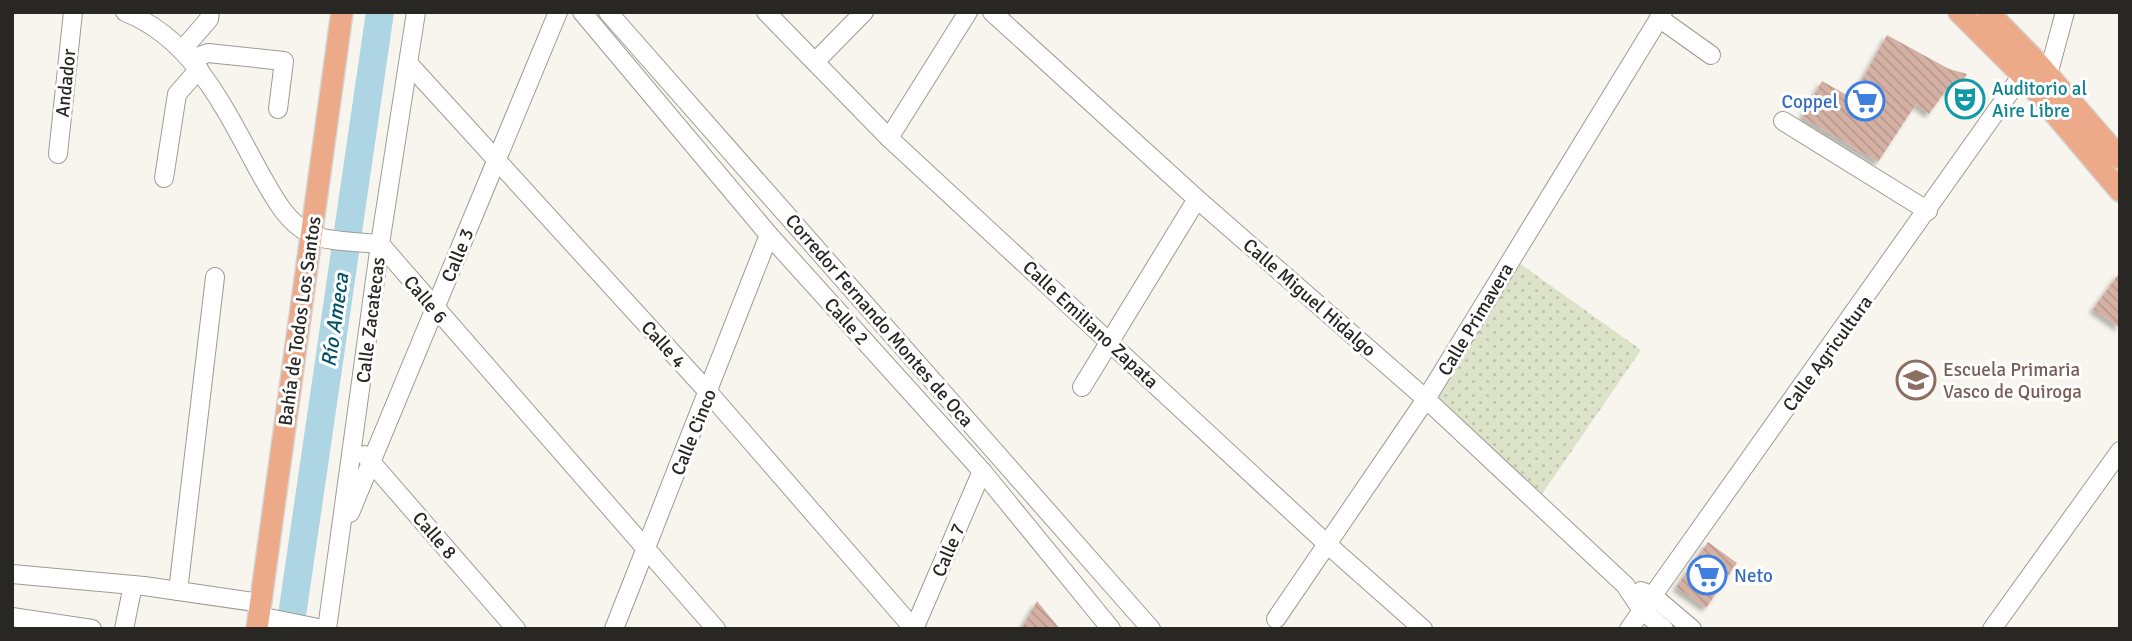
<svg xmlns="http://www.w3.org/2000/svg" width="2132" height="641" viewBox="0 0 2132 641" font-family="Signika,sans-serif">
<defs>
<pattern id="grass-dots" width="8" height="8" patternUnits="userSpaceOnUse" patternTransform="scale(1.75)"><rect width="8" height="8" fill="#dde3c8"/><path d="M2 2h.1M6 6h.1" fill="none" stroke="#bec3ac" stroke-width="1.8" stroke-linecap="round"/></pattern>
<pattern id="building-back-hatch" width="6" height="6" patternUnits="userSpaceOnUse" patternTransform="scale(1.75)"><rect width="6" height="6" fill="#d5b1a4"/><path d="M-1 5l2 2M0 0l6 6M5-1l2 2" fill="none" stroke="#b7988d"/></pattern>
<filter id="shadow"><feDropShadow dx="-4" dy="4" stdDeviation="2" flood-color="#0004"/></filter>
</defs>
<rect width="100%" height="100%" fill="#f8f5ee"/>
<path fill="url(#grass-dots)" d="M1519,263L1641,350L1542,494L1437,396Z"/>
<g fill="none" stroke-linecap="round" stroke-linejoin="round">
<path stroke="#aed5e3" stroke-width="28" d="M290,629L380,12"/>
</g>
<g fill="url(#building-back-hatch)" filter="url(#shadow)">
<path d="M1887,35L1949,69L1967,74L1954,95L1947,89L1929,114L1916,104L1878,162L1802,117L1822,81L1852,98Z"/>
<path d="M2120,272V328L2093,309Z"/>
<path d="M1708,542L1737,563L1706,608L1676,587Z"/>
<path d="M1037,601L1060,629H1021Z"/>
</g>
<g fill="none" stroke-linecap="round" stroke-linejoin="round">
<defs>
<g id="minor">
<path d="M125,12C194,39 226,111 260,173C273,196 286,222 310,234C325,242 362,242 380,244L716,629"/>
<path d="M582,12L769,235L982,471L1111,629"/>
<path d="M608,12L1151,629"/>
<path d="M766,12L889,138L1327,544L1423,629"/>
<path d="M992,12L1197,199L1426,399L1625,585L1641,609L1664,629"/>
<path d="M1659,18L1711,55"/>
<path d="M183,49L209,19L210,12"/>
<path d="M191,59L208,53L284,61L278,109"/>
<path d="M815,62L864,12"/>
<path d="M409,64L709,393L914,629"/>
<path d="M2048,75L2065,12"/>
<path d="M1783,121L1928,211"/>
<path d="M889,138L968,12"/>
<path d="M58,154L73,12"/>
<path d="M164,178L177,94L199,69"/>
<path d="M1082,387L1197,199"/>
<path d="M365,455L516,629"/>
<path d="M350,513L558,12"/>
<path d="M12,574L144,586L261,603"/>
<path d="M178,591L215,277"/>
<path d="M1641,591L1653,596L1692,629"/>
<path d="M259,616L323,629"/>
<path d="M12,617L92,629"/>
<path d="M1276,619L1426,399L1663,12"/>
<path d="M124,629L133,585"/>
<path d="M327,629L380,244L416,12"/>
<path d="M614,629L769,235"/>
<path d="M914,629L982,471"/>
<path d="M1629,629L2022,75"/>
<path d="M1992,629L2120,451"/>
</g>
<g id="major">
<path d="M1959,12L2022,75L2120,191"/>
<path d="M1988,12L2035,60L2120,158"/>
<path d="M257,629L342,12"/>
</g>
</defs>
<use href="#minor" stroke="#9e9b95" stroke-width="20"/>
<use href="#major" stroke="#d4d4d3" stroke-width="24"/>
<use href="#minor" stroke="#fff" stroke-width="18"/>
<use href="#major" stroke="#ecaa88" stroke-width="21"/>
</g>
<defs>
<symbol id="theatre-ring" viewBox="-11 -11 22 22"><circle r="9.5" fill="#fff" stroke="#0f9aa8" stroke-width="1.5"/><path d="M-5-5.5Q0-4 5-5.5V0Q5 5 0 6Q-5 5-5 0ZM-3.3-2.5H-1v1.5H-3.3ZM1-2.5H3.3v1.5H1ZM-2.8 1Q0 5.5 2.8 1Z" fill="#0f9aa8"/></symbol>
<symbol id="supermarket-ring" viewBox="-11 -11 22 22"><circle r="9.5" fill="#fff" stroke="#3f7fe0" stroke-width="1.5"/><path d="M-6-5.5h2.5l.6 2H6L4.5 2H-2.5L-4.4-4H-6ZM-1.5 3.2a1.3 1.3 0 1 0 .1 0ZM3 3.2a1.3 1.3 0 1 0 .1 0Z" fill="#3f7fe0"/></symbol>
<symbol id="school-ring" viewBox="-11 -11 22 22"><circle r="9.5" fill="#fff" stroke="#8d6e63" stroke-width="1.5"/><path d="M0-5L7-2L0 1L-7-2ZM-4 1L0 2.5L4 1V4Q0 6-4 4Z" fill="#8d6e63"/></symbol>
</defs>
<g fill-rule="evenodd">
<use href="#theatre-ring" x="1943" y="77" width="44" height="44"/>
<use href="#supermarket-ring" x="1843" y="79" width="44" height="44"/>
<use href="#school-ring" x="1894" y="358" width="44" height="44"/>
<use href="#supermarket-ring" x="1685" y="553" width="44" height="44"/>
</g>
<g text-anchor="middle" stroke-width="6" stroke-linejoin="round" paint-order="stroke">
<g font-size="19" fill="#282724" stroke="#fff">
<text transform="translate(65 83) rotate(-84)" y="7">Andador</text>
<text transform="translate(457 255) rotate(-68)" y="7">Calle 3</text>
<text transform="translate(1310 297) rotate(41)" y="7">Calle Miguel Hidalgo</text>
<text transform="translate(426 299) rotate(50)" y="7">Calle 6</text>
<text transform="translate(1475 319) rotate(-59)" y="7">Calle Primavera</text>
<text transform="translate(370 320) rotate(-83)" y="7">Calle Zacatecas</text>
<text transform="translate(880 320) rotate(49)" y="7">Corredor Fernando Montes de Oca</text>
<text transform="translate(299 321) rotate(-82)" y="7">Bahía de Todos Los Santos</text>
<text transform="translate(847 321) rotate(48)" y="7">Calle 2</text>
<text transform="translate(1091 324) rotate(43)" y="7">Calle Emiliano Zapata</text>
<text transform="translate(664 344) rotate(48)" y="7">Calle 4</text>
<text transform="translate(1827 353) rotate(-54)" y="7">Calle Agricultura</text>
<text transform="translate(693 432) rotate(-68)" y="7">Calle Cinco</text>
<text transform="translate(435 535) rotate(49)" y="7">Calle 8</text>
<text transform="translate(948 550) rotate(-67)" y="7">Calle 7</text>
</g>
<g font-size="19" fill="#0d838f" stroke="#fff" text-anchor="start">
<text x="1992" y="95">Auditorio al<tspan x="1992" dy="22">Aire Libre</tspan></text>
</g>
<g font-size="19" fill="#366cbe" stroke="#fff" text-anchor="end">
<text x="1838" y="108">Coppel</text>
<text x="1734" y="582" text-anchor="start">Neto</text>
</g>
<g font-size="19" fill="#785e54" stroke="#fff" text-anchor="start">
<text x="1943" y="376">Escuela Primaria<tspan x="1943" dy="22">Vasco de Quiroga</tspan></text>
</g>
<g font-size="21" font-style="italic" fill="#025267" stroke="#fff">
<text transform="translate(335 320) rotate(-82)" y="7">Río Ameca</text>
</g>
</g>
<rect width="2132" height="641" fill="none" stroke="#282724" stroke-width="28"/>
</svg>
